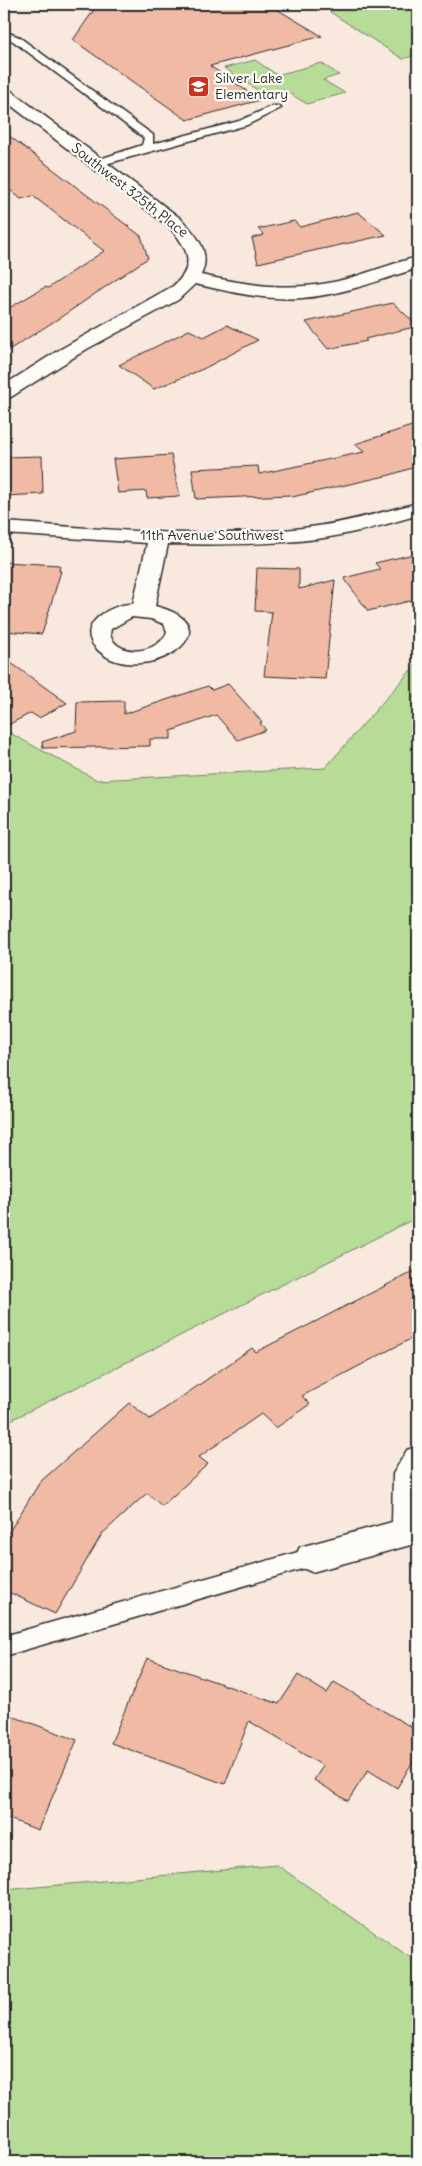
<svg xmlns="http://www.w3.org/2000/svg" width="422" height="2166" viewBox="0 0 422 2166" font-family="Delius,sans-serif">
<rect width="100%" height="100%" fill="#f9e8de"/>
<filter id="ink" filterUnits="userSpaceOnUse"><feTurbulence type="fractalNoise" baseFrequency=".02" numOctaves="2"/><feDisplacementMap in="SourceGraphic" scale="10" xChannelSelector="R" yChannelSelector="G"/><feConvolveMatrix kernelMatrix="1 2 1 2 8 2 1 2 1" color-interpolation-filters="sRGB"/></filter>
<g filter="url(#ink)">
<g fill="#b6dc98" stroke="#708462">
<path d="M340,4H418V54L403,59L330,12L332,6Z"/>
<path d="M255,60L277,75L321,63L339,75L323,80L345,93L307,104L284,90L265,95L224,68Z"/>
<path d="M418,662V1217L7,1422L4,1427V730L97,780L325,768Z"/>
<path d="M277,1865L418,1963V2162H4V1890Z"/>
</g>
<g fill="#f0baa4" stroke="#2b2b2b">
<path d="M98,4H268L322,36L210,66L260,100L187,120L73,40Z"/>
<path d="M4,132L141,236L148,258L61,317L4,353V311L45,287L48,288L104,251L33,196L21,199L4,185Z"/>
<path d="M358,212L386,235L258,263L252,238L264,235L258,229L294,221L300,227Z"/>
<path d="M393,303L418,326L365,339L367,341L328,349L306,322Z"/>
<path d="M227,325L258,340L203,369L154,389L119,365L189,330L204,337Z"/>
<path d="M418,424V466L390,475L292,497L290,495L196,499L192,469L258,466L259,474L364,452L355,444Z"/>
<path d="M171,455L180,496L147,498L146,491L118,493L113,459Z"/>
<path d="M42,456L43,494L5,496V457Z"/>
<path d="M418,553V599L368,611L344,578L380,569L375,563Z"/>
<path d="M4,562L60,565L59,571H61L42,634L4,631Z"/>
<path d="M257,568L299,569V589L335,580L325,679L264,676L272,612L255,611Z"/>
<path d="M4,658L67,703L39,718L31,713L4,727Z"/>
<path d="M228,684L262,722L260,723L266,730L238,740L216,715L171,731V739H150V746L43,748L42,742L76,731L77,702L124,701V714L208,686L212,690Z"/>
<path d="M418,1269V1335L302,1396L310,1404L276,1428L261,1414L199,1457L208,1464L162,1506L147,1493L102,1534L55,1614L4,1590V1540L40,1482L129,1403L150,1419L252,1348L256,1352Z"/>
<path d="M147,1658L279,1704L298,1675L327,1693L334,1682L418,1731V1753L397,1788L368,1770L348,1801L314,1780L323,1766L249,1721L225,1784L111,1743Z"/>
<path d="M4,1713L77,1740L38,1830L4,1817Z"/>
</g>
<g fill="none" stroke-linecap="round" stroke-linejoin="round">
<defs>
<g id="lane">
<path d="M4,31L19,37L153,135V144L239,121L272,106H280L281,108L247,125L102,165H94L93,163L94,161L142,145L144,138L13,41L4,37Z"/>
<path d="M312,1548L319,1550L323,1557L319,1564L312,1566L4,1656V1636Z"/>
</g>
<g id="street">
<path d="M4,88L10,90L180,218C196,234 212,252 201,275C247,285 291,292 338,281C365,275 391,263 418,257V268C381,280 342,295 302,298C266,301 231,292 195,284L178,300L87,349L11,397L4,399V385L59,350L173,286C198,265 187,246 168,226L4,100Z"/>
<path d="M418,503V515C385,525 352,534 317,539C268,545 218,545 168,544L155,606C244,628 135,694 95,647C75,624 113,603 133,604L147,543L4,534V522C108,529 214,541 318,526C353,521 385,511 418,503ZM132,617L151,619L164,624L167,632C159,653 119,659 110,635L111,629Z"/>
<path d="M418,1446V1543L312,1572L300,1567L295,1557L300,1547L392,1522L393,1474L407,1450Z"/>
</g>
</defs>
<use href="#lane" stroke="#2b2b2b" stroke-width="3"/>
<use href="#street" stroke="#2b2b2b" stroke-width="3"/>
<use href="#lane" fill="#fdfcf7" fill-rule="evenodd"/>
<use href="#street" fill="#fdfcf7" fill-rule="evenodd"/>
</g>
</g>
<defs>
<symbol id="school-square" viewBox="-11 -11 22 22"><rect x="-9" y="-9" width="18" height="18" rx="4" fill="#c8321e" stroke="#fdfcf7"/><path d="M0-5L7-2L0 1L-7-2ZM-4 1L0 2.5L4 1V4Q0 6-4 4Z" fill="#fff"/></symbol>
</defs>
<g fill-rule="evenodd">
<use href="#school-square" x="186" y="74" width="25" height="25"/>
</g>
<g text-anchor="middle" stroke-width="4.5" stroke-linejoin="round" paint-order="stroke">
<g font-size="14" fill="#2b2b2b" stroke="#fdfcf7" text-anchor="start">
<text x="215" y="83">Silver Lake<tspan x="215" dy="16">Elementary</tspan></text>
</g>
<g font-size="14" fill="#2b2b2b" stroke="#fdfcf7">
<text transform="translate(130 190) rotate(38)" y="5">Southwest 325th Place</text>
<text x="212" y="540">11th Avenue Southwest</text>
</g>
</g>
<rect width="422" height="2166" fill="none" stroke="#fdfcf7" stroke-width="20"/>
<rect x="10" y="10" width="402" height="2146" fill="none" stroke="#2b2b2b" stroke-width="2" filter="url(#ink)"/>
</svg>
